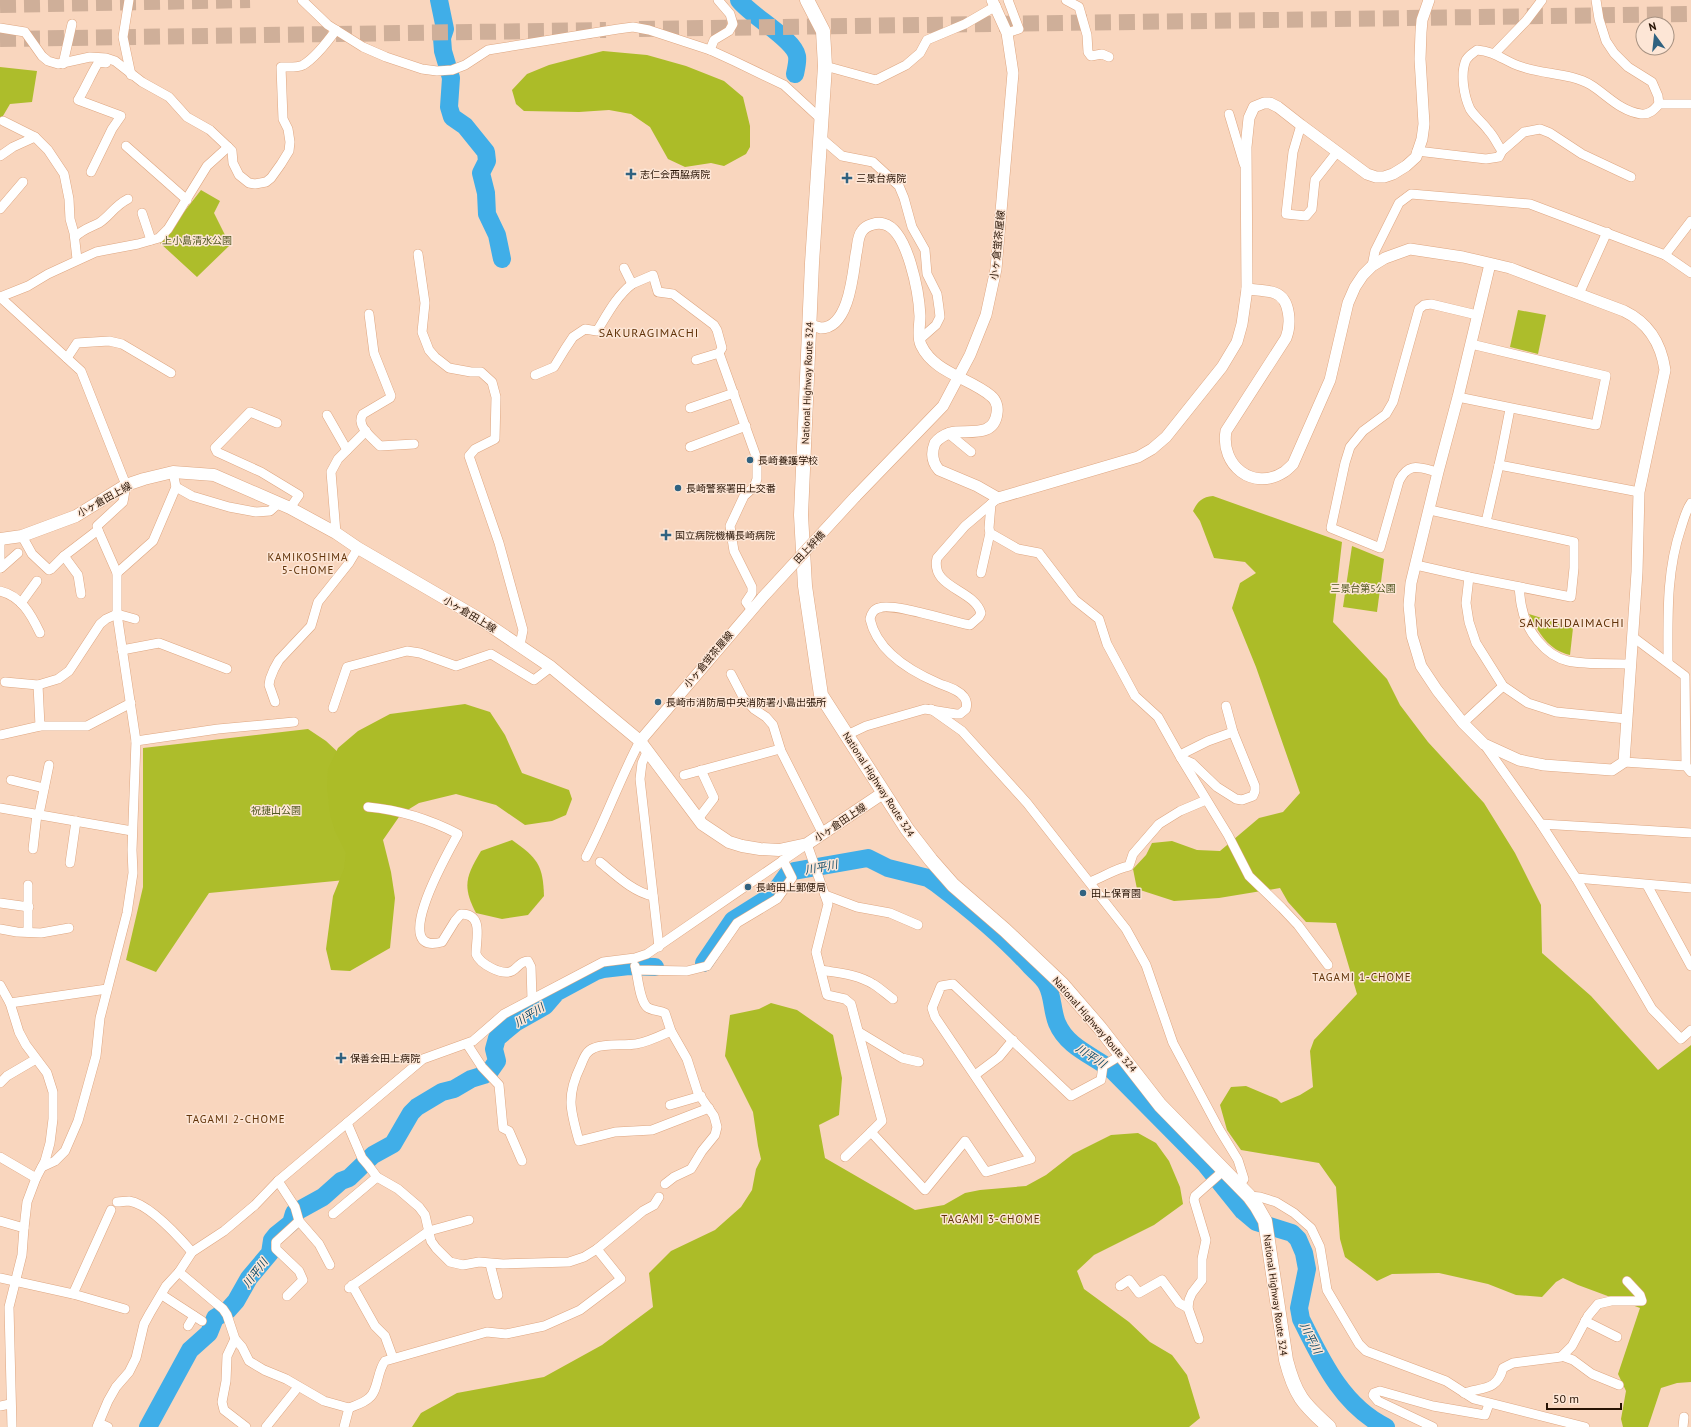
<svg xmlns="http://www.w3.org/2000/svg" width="1691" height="1427" viewBox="0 0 1691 1427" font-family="'PT Sans','Noto Sans JP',sans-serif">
<rect width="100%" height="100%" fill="#f9d6be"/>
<g fill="#adbd2b">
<path d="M0,67L37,71L32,102L10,104L0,121Z"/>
<path d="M201,190L220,201L214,213L230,245L197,277L160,243Z"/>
<path d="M1518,310L1546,315L1538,354L1510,347Z"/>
<path d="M1352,546L1384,559L1377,612L1343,607Z"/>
<path d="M1529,614L1573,628L1570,655C1548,650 1539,633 1529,614Z"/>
<path d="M308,729L326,741L358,771L356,879L209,893L156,972L126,960L143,887V748Z"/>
</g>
<g fill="#acbc28">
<path d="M603,51L647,55L686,66L724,81L743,97L750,126V147L746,154L724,166L711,163L685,167L668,159L650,127L631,114L609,110L579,112L524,111L516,104L512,90L527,74L549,65Z"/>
<path d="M1213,496L1342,542L1333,622L1387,679L1400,705L1428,742L1484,803L1515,853L1541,905L1542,953L1591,996L1658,1070L1691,1045V1382L1677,1383L1661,1388L1648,1427H1623L1621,1419L1626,1391L1618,1374L1640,1308L1578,1285L1563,1278L1556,1282L1542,1297L1516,1295L1488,1284L1439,1273L1392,1274L1377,1281L1345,1257L1340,1239L1336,1187L1319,1163L1241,1150L1227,1130L1220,1105L1231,1087L1246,1086L1277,1099L1281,1103L1300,1095L1313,1087L1310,1051L1314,1040L1357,994L1336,923L1306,922L1288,902L1280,888L1219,898L1174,901L1137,889L1133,869L1146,855L1152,843L1172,841L1197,850L1220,851L1259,818L1283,812L1300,793L1256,667L1232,608L1240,583L1256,573L1245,562L1214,558L1200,521L1193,511C1198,501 1202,497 1213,496Z"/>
<path d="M465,704L490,712L505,735L522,773L569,790L572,799L566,815L552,821L525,825L496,805L456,794L419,803L401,814L383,840L391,872L395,898L390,948L350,971L331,970L326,949L333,896L344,869L346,853L335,831L330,814L327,788L328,769L338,748L358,731L390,714Z"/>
<path d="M512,840C537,858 543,864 544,896L528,915L502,919L476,913C462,886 466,876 481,851Z"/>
<path d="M771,1003L797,1010L833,1035L842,1078L839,1115L819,1125L825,1158L915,1210L944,1205L965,1193L980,1190L1026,1186L1046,1175L1073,1154L1111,1135L1138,1133L1156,1143L1169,1161L1180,1187L1183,1204L1154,1225L1094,1255L1077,1271L1084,1289L1129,1322L1150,1342L1172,1355L1187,1375L1200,1418L1189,1427H412L421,1413L457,1393L544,1377L602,1345L653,1307L649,1273L671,1251L715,1230L741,1207L752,1190L756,1169L761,1159L758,1146L753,1112L725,1056L730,1015L759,1009Z"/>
</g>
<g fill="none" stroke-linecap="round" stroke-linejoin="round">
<g stroke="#40aee8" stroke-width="18">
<path d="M439,0L445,29L442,38L443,51L451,78L449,107L452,117L465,126L486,152L487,161L481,173L486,193L487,214L497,235L502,259"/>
<path d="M739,0C751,16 794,39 797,56C798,61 796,69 795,74"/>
<path d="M704,963L733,920L768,898L777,889L787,875L794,871L868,858L888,868L928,878L937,884C970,909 1003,936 1031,967C1036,972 1044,978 1047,985C1053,996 1052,1011 1057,1023C1067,1047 1092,1055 1112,1070L1206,1165L1243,1211L1256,1222L1292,1233L1298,1239L1304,1253L1307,1269L1299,1308L1301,1319C1321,1359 1342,1406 1386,1427"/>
<path d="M148,1427L190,1350L209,1333L215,1318L228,1310L236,1301L249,1278L270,1253L272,1240L276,1235L291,1223L294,1213L323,1197L341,1181L349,1178L373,1155L393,1144L411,1113L417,1107L442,1092L454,1089L471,1079L484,1075L490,1071L497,1061L494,1049L497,1038L515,1023L545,1006L557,992L596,971L603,969L629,966L655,967"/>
</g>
<g stroke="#cfaf99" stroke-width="16" stroke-dasharray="16 8" stroke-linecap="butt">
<path d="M0,5L250,0"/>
<path d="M639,29L1691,14"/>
<path d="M0,39L606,30"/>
</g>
<defs>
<g id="minor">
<path d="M129,0L123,37L131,75"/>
<path d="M302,0L328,25L363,47L386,57L422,69L437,71L452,70L465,65L488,50L618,29L633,27L649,30L710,50L734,61L784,85L822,120"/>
<path d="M1066,0L1079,7L1087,35L1088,52L1091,56L1102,54L1109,57"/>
<path d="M1596,0L1599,19L1606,41L1614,53L1628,67L1652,82L1658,96L1659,104"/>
<path d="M0,28L25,32L42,56L48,61L58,64L90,57L106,58L115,61L142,82L169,97L187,117L210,130L228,147L207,166L168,229L159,238L138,244L96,252L48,274L28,286L0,297"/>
<path d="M1007,33L1019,29L1008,0"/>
<path d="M710,50L714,40L729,31L733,24L730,14L718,0"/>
<path d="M1495,53L1526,21L1542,0"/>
<path d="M63,64L72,24"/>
<path d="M825,66L876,80L906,65L920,53L927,40L965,24L996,6"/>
<path d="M1229,114L1244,164"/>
<path d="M3,121L35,137L48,150L64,174L69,199L70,219L74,233L77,259"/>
<path d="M1301,125L1293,152L1286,214L1306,216L1312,209L1315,180L1337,152"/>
<path d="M821,138L842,156L873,162L899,186L904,198L912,227L925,250L927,274L937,294L939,308L940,317L936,325L919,340"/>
<path d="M126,146L187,200"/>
<path d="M228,147L232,151L233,163L239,175L249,183L255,184L266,182L271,178L281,164L289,151L290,142L288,129L283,119L281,67C288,67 297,68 303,65C315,58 328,41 336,30"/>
<path d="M1417,151L1486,159L1499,157L1502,151C1497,144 1494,136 1488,130C1483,123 1475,117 1470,109C1464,96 1460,74 1466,60C1469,55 1473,53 1477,50C1492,51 1501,58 1514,64C1538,75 1570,72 1591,85C1607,95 1620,111 1641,114C1649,115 1654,110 1659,104H1691"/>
<path d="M1502,151L1524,132L1540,129L1550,133L1582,154L1631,177"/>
<path d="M0,156L13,147L35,137"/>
<path d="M91,172L112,129L121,116L78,100C83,93 96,64 99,62L106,63"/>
<path d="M0,209L23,182"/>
<path d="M142,213L151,240"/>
<path d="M75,237C83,229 89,228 99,223C110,216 114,206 128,199"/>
<path d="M418,254L425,303L422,332L429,350L435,357L449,368L471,372H481L492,382L496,397L495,439L475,449L469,456L499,543L523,630L520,645"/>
<path d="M1665,255L1691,221"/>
<path d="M1372,266L1375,251L1399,203L1411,194L1530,204L1665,255L1691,273"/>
<path d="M624,268L632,284L653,275L658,292L673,294L714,325L717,330L722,348L719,353L696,360"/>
<path d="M1579,294L1607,232"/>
<path d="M0,297L81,371L126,485L123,502L97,526L98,530"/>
<path d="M369,314L374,353L391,396L390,398L363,414C355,425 372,438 380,446L414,444"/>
<path d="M719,353L757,459V479L754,487L744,496L730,526L734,551L752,587V593L746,602L751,609"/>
<path d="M67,358L77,343L109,341L122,344L171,373"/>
<path d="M535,375L554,367L565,349L573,337L585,329L597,331C608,313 616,297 632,284"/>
<path d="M1458,397L1596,425L1606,376L1471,344"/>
<path d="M690,408L734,393"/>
<path d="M327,415L347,450"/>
<path d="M277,423L250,412L215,448L217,452L261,472L299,495L290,508"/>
<path d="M948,433L971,452"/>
<path d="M690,447L746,426"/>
<path d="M1499,465L1639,492"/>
<path d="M1438,472C1420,468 1409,461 1399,481L1380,548L1331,528L1345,463L1350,447L1363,431L1386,414L1393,402L1419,309L1424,305L1431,304L1477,315"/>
<path d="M176,487L192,496L229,507L256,512L270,511L279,503"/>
<path d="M991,504L989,528L990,533L1018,549L1039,553L1075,600L1099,619L1107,644L1135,696L1158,717L1181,758L1192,763L1217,787L1236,799L1242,800L1253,796L1255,791V786L1233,732L1226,706"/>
<path d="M1486,522L1499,465L1510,409"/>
<path d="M336,533L331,472L338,459L366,431"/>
<path d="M22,536L32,554L49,570L51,569L64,556L98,530L117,573V614L136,741L132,850L133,873L127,913L100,1018L96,1056L78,1121L65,1151L55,1161L42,1167"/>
<path d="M64,556L78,575L81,594"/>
<path d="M1416,565L1469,577L1571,597L1574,568V542L1430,510"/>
<path d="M0,568V539"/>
<path d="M1,568L18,553"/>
<path d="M117,573L153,541L176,487L173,472"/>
<path d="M981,573L990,533"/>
<path d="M1469,577L1466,603L1469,622L1476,643L1503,686L1528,703L1556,712L1627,719"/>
<path d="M1519,587C1520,594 1520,601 1522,608C1526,630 1545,656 1568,661C1588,665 1610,663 1630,664"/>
<path d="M0,591C21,596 31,614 40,633"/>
<path d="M21,603L37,581"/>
<path d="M1633,637L1685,676L1686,766"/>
<path d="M122,650L159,643L227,669"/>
<path d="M1668,662C1668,617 1666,572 1681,528C1684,519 1686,510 1691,503"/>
<path d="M731,674L743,697L754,709L766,717L773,725L781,751L823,834"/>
<path d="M5,682L38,685L58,679L69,671L75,662L100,624L106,619L117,614L135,619"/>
<path d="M38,685L40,726"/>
<path d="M275,702L269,685L270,679L274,669L279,660L311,626L318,602L349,563L358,548"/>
<path d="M333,708L347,667L407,651L420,653L456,666L491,654L534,680L551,667"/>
<path d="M931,709L962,731L1027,803L1126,929L1146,965L1173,1043L1219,1129L1238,1160L1244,1179L1239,1186"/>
<path d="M1463,723L1503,686"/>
<path d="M0,735L40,726H87L131,703"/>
<path d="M847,735L866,726L925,709L956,714H960L966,709C967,705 967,701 964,697C958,689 947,687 938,683C910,671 877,651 870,619C871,614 874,609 879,608C893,602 951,622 970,625L979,617L981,613C974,589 930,588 937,558L965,526L998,498"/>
<path d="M136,741L218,729L294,722"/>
<path d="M1484,744L1541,824L1576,878L1652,1009L1681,1039L1691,1030"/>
<path d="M647,752L642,763L640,779L659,947"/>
<path d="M1180,755L1208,741L1233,732"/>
<path d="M1181,758L1228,835L1249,876L1282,908L1298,925L1328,965"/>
<path d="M1624,762L1686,766L1691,772"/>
<path d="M684,775L780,749"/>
<path d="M11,780L44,788"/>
<path d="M368,807C400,810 429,819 458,834C450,849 387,957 442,942L455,921L461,914C484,914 476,938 476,954C480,964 502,976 512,971C518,968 520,961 528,961L531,967L532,999"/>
<path d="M0,808L132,831"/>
<path d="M39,814L49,765"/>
<path d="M698,819L714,798L701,770"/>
<path d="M1541,824L1691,833"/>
<path d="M33,849L37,814"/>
<path d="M586,857C606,819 620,778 640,741"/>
<path d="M600,862C616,875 633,892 653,896"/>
<path d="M70,863L76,821"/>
<path d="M1576,878L1691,888"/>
<path d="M1090,882C1104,877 1114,869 1129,866L1133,854L1159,824L1180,811L1206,800"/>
<path d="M1647,885L1691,966"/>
<path d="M825,895L857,907L890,913L918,925"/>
<path d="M0,903L29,907"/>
<path d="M0,929L17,932L41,933L69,928"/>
<path d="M28,932V885"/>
<path d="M635,966L636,970L687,971L707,966L737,923L777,899L792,878L783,860"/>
<path d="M636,970C638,979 640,1001 647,1007C652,1011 659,1010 665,1013L671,1031L687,1059L698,1093L714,1116L717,1127L715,1135L702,1151L691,1169L674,1177L665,1184"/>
<path d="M821,970C838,973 857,974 873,984C880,988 886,994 893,999"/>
<path d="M0,985L10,1003L19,1032L26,1045L47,1073L53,1092V1119L50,1143L45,1161L36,1178L27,1202L24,1228"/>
<path d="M10,1003L107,989"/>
<path d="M671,1031C660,1036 648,1042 636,1044C623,1046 606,1043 594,1048C586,1051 584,1058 581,1065C566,1096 570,1109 579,1141L615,1132L652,1130L709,1108"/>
<path d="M859,1032L902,1058L919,1062"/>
<path d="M467,1044L482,1067L499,1085L503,1128L509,1131L522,1161"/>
<path d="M975,1075L999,1057L1013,1040"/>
<path d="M0,1083L7,1076L36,1059"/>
<path d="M670,1105L701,1096"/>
<path d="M0,1157L36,1178"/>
<path d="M845,1157L871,1132L925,1190L965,1141L986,1172L1031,1159L935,1017L932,1008L941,986L953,984L1071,1096L1101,1080L1103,1066L1121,1055"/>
<path d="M278,1181L295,1207L299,1221L319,1244L330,1265"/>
<path d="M1249,1196L1260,1197L1276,1202L1294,1213L1311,1228L1320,1247L1327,1290L1359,1344L1366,1351L1446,1381L1474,1399L1585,1427"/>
<path d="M117,1202C121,1202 125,1201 129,1201C149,1204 179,1237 192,1252"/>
<path d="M333,1214L377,1177"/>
<path d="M0,1221L24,1228L22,1255L9,1307L12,1427"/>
<path d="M597,1249L643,1211L654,1205L659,1197"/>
<path d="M490,1264L498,1295"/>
<path d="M179,1272L223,1309L227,1315L235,1339L242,1347L249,1361L264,1370L286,1379L324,1401L349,1408C356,1405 364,1403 369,1398C378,1392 377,1371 385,1361L487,1332L506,1334L544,1326L580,1310L621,1279L597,1249L584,1257L569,1262L503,1264L479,1262L463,1265L450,1262L436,1248L431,1241L425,1215L419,1207L398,1189L377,1177L368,1165L362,1158L347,1123"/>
<path d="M0,1278L73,1294L125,1309"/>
<path d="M352,1285L375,1326L385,1336L393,1358"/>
<path d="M1120,1286L1129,1280L1139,1293L1162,1280L1179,1303L1188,1308"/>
<path d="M349,1288L429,1231L469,1220"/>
<path d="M73,1294L111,1210"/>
<path d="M162,1295L202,1321"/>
<path d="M287,1296L303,1280L299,1271L276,1249V1242L299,1221"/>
<path d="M1585,1321L1617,1337"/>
<path d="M188,1326L194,1316"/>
<path d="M235,1339L227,1356L226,1381L222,1402L224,1410L246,1427"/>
<path d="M1199,1339L1188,1308L1189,1300L1192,1293L1202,1280V1259L1206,1240L1194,1200L1195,1196L1223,1171"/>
<path d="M1562,1356L1573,1360L1592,1374L1619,1385"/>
<path d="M1464,1393C1483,1387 1497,1391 1503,1368L1513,1363L1561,1357L1572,1346L1588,1316L1598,1304L1611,1301H1642L1640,1295L1627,1281"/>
<path d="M0,1406L10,1404"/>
<path d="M99,1423L108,1427"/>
<path d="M97,1427L108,1401L116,1387L129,1372L136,1358L144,1324L150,1313L166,1286L179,1272L192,1252L224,1231L255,1205L278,1181L423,1059L473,1041L504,1014L603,962L635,958L647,954L807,844L828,904L816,952L827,995L845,999L851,1004L882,1121L871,1132"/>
<path d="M266,1427L298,1387"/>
<path d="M344,1427L349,1408"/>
<path d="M1433,1427L1378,1401L1373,1395L1374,1393L1380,1391L1433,1406L1485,1415L1489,1404"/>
<path d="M1683,1427L1684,1417"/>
</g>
<g id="tertiary">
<path d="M1247,289C1256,290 1267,290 1275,293C1291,299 1291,325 1286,338L1226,431C1220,465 1253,492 1284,472C1287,470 1290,467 1293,464L1330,380L1348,303L1355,287L1363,275L1372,266L1385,258L1410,249L1463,257L1510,268L1624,311C1649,323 1661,343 1665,370L1639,492L1637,572L1624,762L1612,770L1544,765L1519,760L1484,744L1463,723L1437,690L1421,666L1412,636L1409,605L1411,583L1438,472L1458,397L1490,264"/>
<path d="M810,325C813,326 818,327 821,328C849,328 853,274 856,254C858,247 857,237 862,231C866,225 877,222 884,224C908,230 919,294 920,316C920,326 917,336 921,345C934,373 970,378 991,396C996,400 998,407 997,413C994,439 966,429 950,433C944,435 939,438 935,443C931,453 932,462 939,470L977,486L998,498L1138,457L1152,449L1166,437L1222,367L1237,342L1242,324L1247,289L1246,147L1249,118L1254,107L1264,103H1270L1278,107L1301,125L1367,174L1376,177H1384L1393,174L1406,166L1416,157L1422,139L1424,124L1420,59L1421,32L1422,20L1429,0"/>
<path d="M855,497L943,406L970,355L986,315L996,269L1013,73L1007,33L992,0"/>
<path d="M640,741L763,597"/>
</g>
<path id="secondary" d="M0,539L22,536L76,516L126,485L144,479L173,472L214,475L290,508L336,533L358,548L480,619L551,667L640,741L702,824L729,842L742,846L760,849L779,850L807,844L883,793"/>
<path id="trunk" d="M807,0L823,31L825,66L812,263L801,515L805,586L821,695L907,829L931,860L953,885L1005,930L1062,984L1100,1028L1160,1105L1249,1196L1257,1207L1265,1221L1286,1360C1295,1395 1303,1404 1329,1427"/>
</defs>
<use href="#minor" stroke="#dea680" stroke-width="10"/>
<use href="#tertiary" stroke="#dea680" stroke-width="12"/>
<use href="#secondary" stroke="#dea680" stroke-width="13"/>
<use href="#trunk" stroke="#dea680" stroke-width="15"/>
<use href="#minor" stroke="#fff" stroke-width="9"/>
<use href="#tertiary" stroke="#fff" stroke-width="11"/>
<use href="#secondary" stroke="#fff" stroke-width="12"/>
<use href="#trunk" stroke="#fff" stroke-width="14"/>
<defs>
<path id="tertiary-bridge" d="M763,597L855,497"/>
</defs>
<use href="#tertiary-bridge" stroke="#dea680" stroke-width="12" stroke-linecap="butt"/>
<use href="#tertiary-bridge" stroke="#fff" stroke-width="11"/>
</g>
<g fill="#306280" stroke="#fde6d6" stroke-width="1.5">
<path d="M629 168h4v4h4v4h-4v4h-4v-4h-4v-4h4z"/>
<path d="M845 172h4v4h4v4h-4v4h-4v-4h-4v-4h4z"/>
<circle cx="750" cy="460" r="4"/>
<circle cx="678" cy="488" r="4"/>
<path d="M664 529h4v4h4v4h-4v4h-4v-4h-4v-4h4z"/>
<circle cx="658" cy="702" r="4"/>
<circle cx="748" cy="887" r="4"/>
<circle cx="1083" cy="893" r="4"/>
<path d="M339 1052h4v4h4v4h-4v4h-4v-4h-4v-4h4z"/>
</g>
<g text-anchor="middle" stroke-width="3" stroke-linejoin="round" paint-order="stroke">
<g font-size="10" fill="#271304" stroke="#fde6d6" text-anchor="start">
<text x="640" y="178">志仁会西脇病院</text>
<text x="856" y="182">三景台病院</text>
<text x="758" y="464">長崎養護学校</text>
<text x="686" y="492">長崎警察署田上交番</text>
<text x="675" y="539">国立病院機構長崎病院</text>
<text x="666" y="706">長崎市消防局中央消防署小島出張所</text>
<text x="756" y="891">長崎田上郵便局</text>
<text x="1091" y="897">田上保育園</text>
<text x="350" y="1062">保善会田上病院</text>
</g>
<g font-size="10" fill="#505721" stroke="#fde6d6">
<text x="197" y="244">上小島清水公園</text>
<text x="1363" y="592">三景台第5公園</text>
<text x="276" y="814">祝捷山公園</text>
</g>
<g font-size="10" fill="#271304" stroke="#fde6d6">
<text transform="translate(997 245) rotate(-84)" y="4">小ヶ倉蛍茶屋線</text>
<text transform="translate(807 383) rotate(-88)" y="4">National Highway Route 324</text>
<text transform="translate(104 499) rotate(-29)" y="4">小ヶ倉田上線</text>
<text transform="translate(809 547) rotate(-47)" y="4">田上絆橋</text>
<text transform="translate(470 614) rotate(31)" y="4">小ヶ倉田上線</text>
<text transform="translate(708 659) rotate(-50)" y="4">小ヶ倉蛍茶屋線</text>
<text transform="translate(879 784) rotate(57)" y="4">National Highway Route 324</text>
<text transform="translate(840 822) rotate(-34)" y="4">小ヶ倉田上線</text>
<text transform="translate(1095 1024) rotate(49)" y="4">National Highway Route 324</text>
<text transform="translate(1276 1295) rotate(82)" y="4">National Highway Route 324</text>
</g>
<g font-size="11" letter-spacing="1" fill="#613309" stroke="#fde6d6">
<text x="308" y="561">KAMIKOSHIMA<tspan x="308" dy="13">5-CHOME</tspan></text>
<text x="1362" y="981">TAGAMI 1-CHOME</text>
<text x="236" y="1123">TAGAMI 2-CHOME</text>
<text x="991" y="1223">TAGAMI 3-CHOME</text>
</g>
<g font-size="11" font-style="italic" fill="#0c4967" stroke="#fde6d6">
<text transform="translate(821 867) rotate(-11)" y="4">川平川</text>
<text transform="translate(529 1015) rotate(-32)" y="4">川平川</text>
<text transform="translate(1091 1056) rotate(33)" y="4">川平川</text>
<text transform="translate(255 1273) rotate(-53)" y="4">川平川</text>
<text transform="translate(1311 1338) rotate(63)" y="4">川平川</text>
</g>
<g font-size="12" letter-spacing="1" fill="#613309" stroke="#fde6d6">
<text x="649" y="337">SAKURAGIMACHI</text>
<text x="1572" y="627">SANKEIDAIMACHI</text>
</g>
</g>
<g transform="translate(1655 36) rotate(345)"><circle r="19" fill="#fde6d6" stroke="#a79282"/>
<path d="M0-3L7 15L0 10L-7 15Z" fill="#306280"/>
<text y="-6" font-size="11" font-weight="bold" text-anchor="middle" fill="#271304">N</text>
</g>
<path d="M1547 1403v6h74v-6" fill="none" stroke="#271304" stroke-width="2"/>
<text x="1553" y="1403" font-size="12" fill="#271304" stroke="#fde6d6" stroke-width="3" paint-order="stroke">50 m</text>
</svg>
